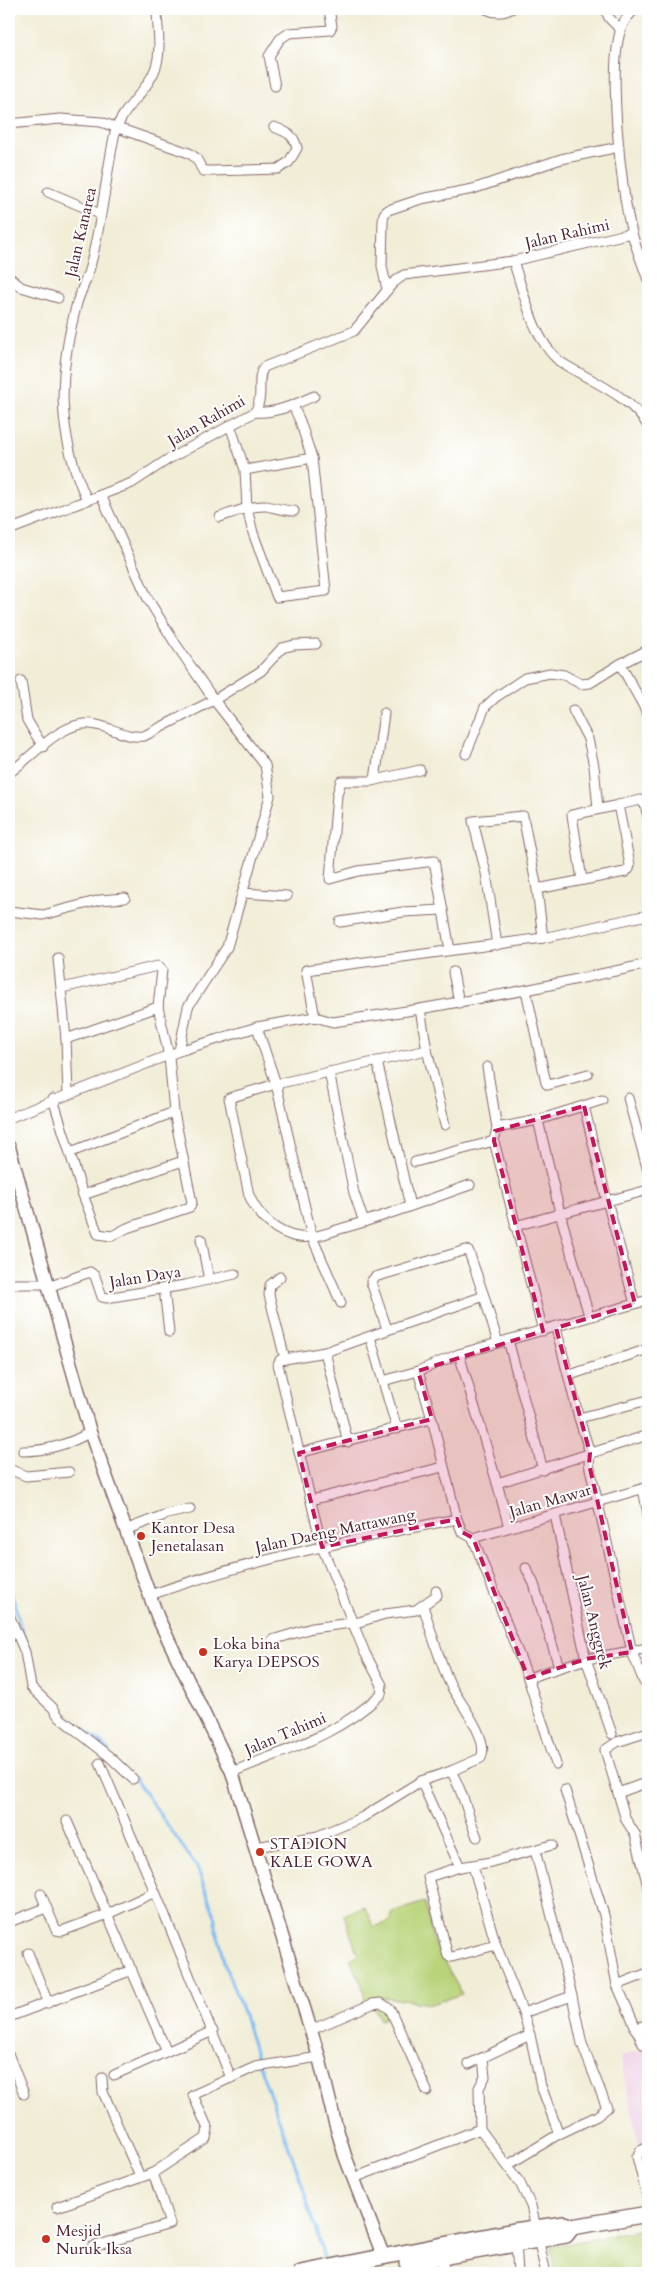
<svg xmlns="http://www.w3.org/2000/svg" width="657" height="2282" viewBox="0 0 657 2282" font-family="Cardo,serif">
<rect width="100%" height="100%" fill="#fff"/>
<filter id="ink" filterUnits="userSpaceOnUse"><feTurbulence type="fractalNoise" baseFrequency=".02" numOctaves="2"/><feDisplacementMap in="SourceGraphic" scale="10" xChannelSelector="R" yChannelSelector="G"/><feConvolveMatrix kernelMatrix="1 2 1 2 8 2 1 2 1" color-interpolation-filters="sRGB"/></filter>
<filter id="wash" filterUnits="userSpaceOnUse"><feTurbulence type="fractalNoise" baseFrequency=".0096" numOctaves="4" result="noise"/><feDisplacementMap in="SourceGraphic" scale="20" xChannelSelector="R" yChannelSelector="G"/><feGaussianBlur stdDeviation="1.12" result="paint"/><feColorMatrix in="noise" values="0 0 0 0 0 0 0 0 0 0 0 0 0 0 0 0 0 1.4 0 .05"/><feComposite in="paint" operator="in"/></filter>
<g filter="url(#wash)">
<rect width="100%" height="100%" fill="#f1edd7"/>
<path fill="#efd0e6" d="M648,2047V2162L643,2164L620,2057Z"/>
<g fill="#b8d379" stroke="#817952">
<path d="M425,1902L433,1941L462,1994L431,2004L383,1997L391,2017L380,2020L372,2005L366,2003L361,1982L350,1959L358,1956L344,1915L364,1906L374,1927L391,1921L392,1912Z"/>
<path d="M648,2228V2273H555L550,2247Z"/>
</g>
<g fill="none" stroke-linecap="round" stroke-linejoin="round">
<g stroke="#7fbcf2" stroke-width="3">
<path d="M9,1590L15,1604L20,1626L45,1696"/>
<path d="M58,1709L100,1742L109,1751"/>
<path d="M135,1779L197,1867L216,1919V1931L222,1949L224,1963L243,2012L259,2065L299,2175L323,2254L324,2264"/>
</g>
</g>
</g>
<g filter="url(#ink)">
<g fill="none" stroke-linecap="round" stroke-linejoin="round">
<defs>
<g id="street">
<path d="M486,9C494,13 503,13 511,9"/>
<path d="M605,9L609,18L621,30"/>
<path d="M635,9C631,13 626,18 623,24C606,59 621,194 632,233C636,249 643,265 648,280"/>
<path d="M275,86L269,56L280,39L289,33L330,30L332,26L329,9"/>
<path d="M9,124L60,119L101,122L189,153L196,158L203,171H211L278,169L289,162L297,148C294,134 286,132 274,127"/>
<path d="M48,192L100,214"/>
<path d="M513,261C525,295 532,337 559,361C588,380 630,395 648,426"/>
<path d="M9,277L21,287L58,298"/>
<path d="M387,290L382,266L383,221L384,214L388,210L421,199L473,189L561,159L619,147"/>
<path d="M255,412C275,414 296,404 314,396"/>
<path d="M230,425L245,470L247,508L253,533L277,597L326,591L312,458"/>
<path d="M245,470L312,458L300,421L293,406"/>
<path d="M101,495L148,599L173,640L214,700L265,765L270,796L227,947L188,1007L179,1051"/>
<path d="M87,500C56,432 58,374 77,303C81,290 88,277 91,263C102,220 106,176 115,132C123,107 148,91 156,67C162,48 157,28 157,9"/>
<path d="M220,517C235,512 252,505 267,506C276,508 284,511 294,511"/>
<path d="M9,530L132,483L167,460L255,412C265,395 255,379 264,367L354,331L393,283L404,275L513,261L631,233"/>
<path d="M620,664L648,714"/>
<path d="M21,681L27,720L43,747"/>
<path d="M573,710L588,739L594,766L598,809"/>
<path d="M466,754L485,707L496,697L525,678L550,673L564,675L581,684L590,683L620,664L648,650"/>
<path d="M420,770L371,781H341L337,795L330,879L358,871L434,861L450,950"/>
<path d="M9,773C32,757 61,721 91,724C110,726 124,738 144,736L214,700L261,671L282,648L294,645L316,644"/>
<path d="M375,780L384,713"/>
<path d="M582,880L572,815L619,805"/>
<path d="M537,889L625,872L629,869L630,865L618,805L641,800L645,805L648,817"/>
<path d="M243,893L287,896"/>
<path d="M9,911L43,915L100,900L125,898"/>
<path d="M340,922L403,912L443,910"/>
<path d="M497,945L486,873L473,821L523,816L537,889L543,938"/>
<path d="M58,958L66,1039L68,1094"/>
<path d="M453,972L459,1003"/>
<path d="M62,988L158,966L162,970L158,1007"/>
<path d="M526,990L546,1083L548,1085L588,1074"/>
<path d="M420,1009L427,1050L276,1084L229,1098L249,1195C257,1215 276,1234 299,1237C312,1239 327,1233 340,1229C384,1217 427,1200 470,1185"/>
<path d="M315,1017L306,970L543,938L643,916"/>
<path d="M257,1027L276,1084L312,1237L341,1303"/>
<path d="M427,1050L445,1125"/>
<path d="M377,1061L410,1206"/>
<path d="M487,1067L497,1128L494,1141L543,1331"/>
<path d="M329,1072L354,1193L364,1222"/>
<path d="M628,1098L648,1171"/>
<path d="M53,1099L83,1195L98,1234L112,1236L127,1228L190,1207L192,1203L174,1112L169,1056L158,1007L66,1039"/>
<path d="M584,1106L607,1201L635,1304"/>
<path d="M9,1118L179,1051L257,1027L315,1017L333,1022L420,1009L526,990L648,964"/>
<path d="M538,1120L560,1213L589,1316"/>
<path d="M497,1128L538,1120L602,1100"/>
<path d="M71,1152L174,1112"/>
<path d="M415,1162L494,1141"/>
<path d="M83,1195L183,1161"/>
<path d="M515,1226L648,1190"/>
<path d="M201,1239L209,1280"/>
<path d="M280,1277L270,1285L269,1295L285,1359"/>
<path d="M9,1284H47"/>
<path d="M48,1287L90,1272L95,1276L102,1297L106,1298L185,1285L235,1274"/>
<path d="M164,1289L169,1332"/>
<path d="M556,1328L579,1418L590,1453L589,1464L632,1652L644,1682"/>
<path d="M387,1329L371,1282L375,1277L466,1250L469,1252L484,1296"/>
<path d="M370,1337L397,1429"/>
<path d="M508,1340L543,1470"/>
<path d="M325,1352L348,1442"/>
<path d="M459,1354L497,1483L648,1435"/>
<path d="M418,1371L432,1419"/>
<path d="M570,1375L648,1349"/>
<path d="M383,1381L418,1371L459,1354L648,1300"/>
<path d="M579,1418L648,1400"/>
<path d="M23,1451C45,1451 71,1444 90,1432"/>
<path d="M299,1453L432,1419L457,1519"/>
<path d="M9,1469L26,1476L69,1472"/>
<path d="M497,1483L509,1527"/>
<path d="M643,1489L648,1514"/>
<path d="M311,1500L443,1467"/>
<path d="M555,1515L586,1659L612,1734"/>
<path d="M125,1530L167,1514L190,1509"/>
<path d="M473,1538L528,1678L586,1659L648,1648"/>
<path d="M526,1568L534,1584L559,1667"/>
<path d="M150,1595C250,1560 353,1539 457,1519L462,1532L473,1538L648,1487"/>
<path d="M9,1615L25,1652L31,1687L53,1708L59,1717L110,1757L133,1779"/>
<path d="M272,1640L312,1628L359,1622L385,1614L416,1610L437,1595L436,1591"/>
<path d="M528,1678L556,1764"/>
<path d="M648,1732L617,1742L605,1750L626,1820L635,1834L648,1887"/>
<path d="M100,1763L164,1913L231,2078"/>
<path d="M451,1771C464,1793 467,1814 477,1837"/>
<path d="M232,1772C287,1749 338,1736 381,1694L382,1685L365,1653L322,1547L278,1364L280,1360L285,1359L325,1352L484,1296L498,1343"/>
<path d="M421,1781L460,1867"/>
<path d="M565,1790L604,1915L617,1985L643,2044"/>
<path d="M618,1793L648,1782"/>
<path d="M67,1821L166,2050"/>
<path d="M256,1847L318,1836L363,1817L421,1781L451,1771L481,1758C490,1739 460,1703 451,1686C439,1661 432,1633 423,1606"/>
<path d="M535,1850L572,1996"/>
<path d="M473,1866L496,1945L523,2013L530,2035L541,2086L559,2134"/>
<path d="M41,1894L56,1930L62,1931L108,1914L155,1892"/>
<path d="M9,1922L46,1908"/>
<path d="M496,1945L452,1957L448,1956L428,1877L460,1867L491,1862L552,1845"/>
<path d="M28,1953L48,2003"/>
<path d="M617,1985L648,1973"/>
<path d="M9,2017L132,1970"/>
<path d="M635,2029L648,2024"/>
<path d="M311,2030L372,2004L381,2003L390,2009L427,2091"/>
<path d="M9,2056L24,2094"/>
<path d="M483,2058L485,2077L479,2088L480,2129L520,2183L531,2206L536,2228"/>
<path d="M469,2064L530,2035"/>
<path d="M114,2075L213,2031"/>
<path d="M102,2078L103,2092L140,2177"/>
<path d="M648,2147L640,2151L637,2157L648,2201"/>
<path d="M508,2165L559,2134L597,2116L607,2108L582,2044L572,1996L523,2013"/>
<path d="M354,2178L480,2129"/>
<path d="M57,2207L153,2173"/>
<path d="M538,2239L546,2273"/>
<path d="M516,2243L518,2273"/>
<path d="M92,2247L170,2224L153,2173L206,2138L208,2129L193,2095L255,2067L319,2057"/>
<path d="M443,2256L444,2273"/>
</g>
<path id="secondary" d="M9,1147L90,1432L158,1618L232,1772L319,2057L334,2119L345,2156L384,2258"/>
<g id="highway">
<path d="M407,2263L566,2235L572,2227"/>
<path d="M301,2273L514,2231L564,2224L572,2227L648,2214"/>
</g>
</defs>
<use href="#street" stroke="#846767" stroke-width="11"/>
<use href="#secondary" stroke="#846767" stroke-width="15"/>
<use href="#highway" stroke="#846767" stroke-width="18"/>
<use href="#street" stroke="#fff" stroke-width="9"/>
<use href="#secondary" stroke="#fff" stroke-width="12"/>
<use href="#highway" stroke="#fff" stroke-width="15"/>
</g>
</g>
<path fill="#c2185b" fill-opacity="0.2" stroke="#c2185b" stroke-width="4" stroke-dasharray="10 6" stroke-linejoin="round" d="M584,1106L635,1304L556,1328L590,1453L589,1464L632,1652L586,1659L528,1678L473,1538L462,1532L457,1519L322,1547L299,1453L432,1419L418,1371L543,1331L494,1141L495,1131Z"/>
<g fill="#c8321e" stroke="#fff" stroke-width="2">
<circle cx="141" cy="1536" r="5"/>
<circle cx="203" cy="1652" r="5"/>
<circle cx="260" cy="1852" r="5"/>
<circle cx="46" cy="2239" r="5"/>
</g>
<g text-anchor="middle" stroke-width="4" stroke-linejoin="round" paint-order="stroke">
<g font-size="16" fill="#4a1f2b" stroke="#fff">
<text transform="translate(80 232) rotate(-77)" y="6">Jalan Kanarea</text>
<text transform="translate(567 233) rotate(-13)" y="6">Jalan Rahimi</text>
<text transform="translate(206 420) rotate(-30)" y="6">Jalan Rahimi</text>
<text transform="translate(145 1276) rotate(-9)" y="6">Jalan Daya</text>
<text transform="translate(550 1500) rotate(-16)" y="6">Jalan Mawar</text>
<text transform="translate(335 1530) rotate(-12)" y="6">Jalan Daeng Mattawang</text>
<text transform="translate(595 1622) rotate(76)" y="6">Jalan Anggrek</text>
<text transform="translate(285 1733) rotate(-23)" y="6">Jalan Tahimi</text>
</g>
<g font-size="16" fill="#4a1f2b" stroke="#fff" text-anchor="start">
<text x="151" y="1533">Kantor Desa<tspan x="151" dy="18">Jenetalasan</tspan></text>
<text x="213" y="1649">Loka bina<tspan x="213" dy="18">Karya DEPSOS</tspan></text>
<text x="270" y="1849">STADION<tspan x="270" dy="18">KALE GOWA</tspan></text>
<text x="56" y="2236">Mesjid<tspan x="56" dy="18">Nuruk Iksa</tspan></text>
</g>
</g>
<rect width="657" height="2282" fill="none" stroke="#fff" stroke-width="30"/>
</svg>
